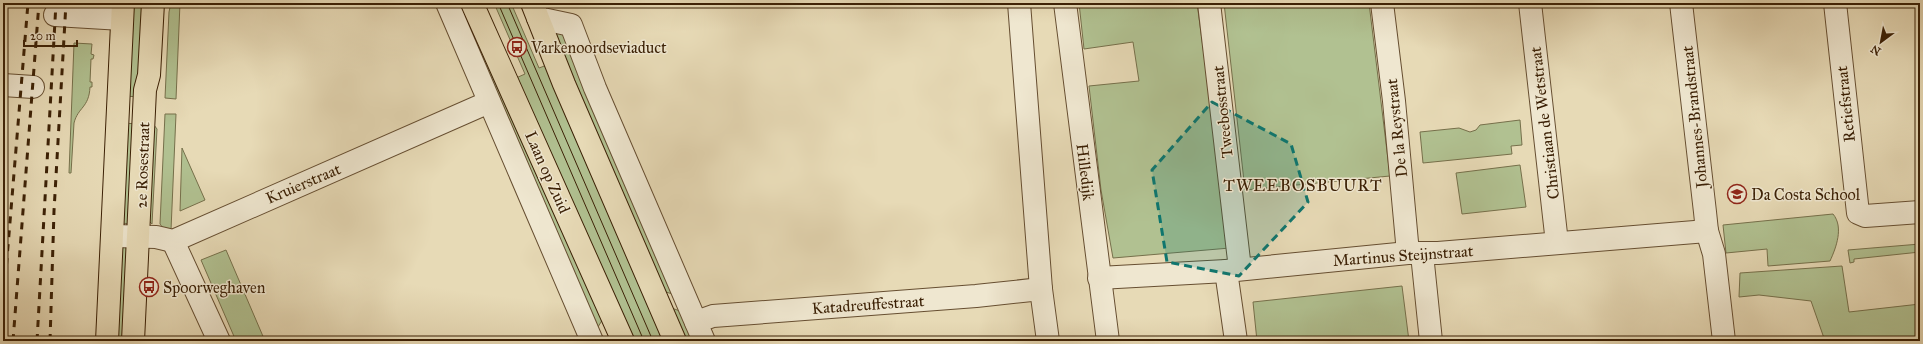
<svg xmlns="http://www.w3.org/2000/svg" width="1923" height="344" viewBox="0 0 1923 344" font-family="'IM FELL Great Primer',serif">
<rect width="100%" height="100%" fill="#e7dab6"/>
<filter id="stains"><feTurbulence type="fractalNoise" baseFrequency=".005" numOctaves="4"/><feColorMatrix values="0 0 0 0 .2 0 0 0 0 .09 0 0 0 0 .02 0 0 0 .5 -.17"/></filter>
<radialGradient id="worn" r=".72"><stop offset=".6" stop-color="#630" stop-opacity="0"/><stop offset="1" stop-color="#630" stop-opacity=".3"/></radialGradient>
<g fill="#b1c191" stroke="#76704b">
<path d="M3,3H7L3,60Z"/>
<path d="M128,3H142L139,97L125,96Z"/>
<path d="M171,3H180L176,99L165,98L169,12Z"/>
<path d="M452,3H462L604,317L595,332Z"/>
<path d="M494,3H511L539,68L547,65L666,341H634L516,78L525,74Z"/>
<path d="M1079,3H1197L1230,248L1113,258L1101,190L1089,86L1139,81L1133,42L1084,49Z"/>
<path d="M1224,3H1369L1390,176L1245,190Z"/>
<path d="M552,28L565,32L680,296L662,291Z"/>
<path d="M74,43L92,44L91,54L94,55L93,59H91L90,82H92V87H90C89,108 78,107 74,123L71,173H69Z"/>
<path d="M165,114H176L171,230L163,228L160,224Z"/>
<path d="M1520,120L1522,145L1511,146L1512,154L1423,163L1420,132L1459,128L1470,132L1476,130L1480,125Z"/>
<path d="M123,123L138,124L132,224L121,223Z"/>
<path d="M154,125L157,129L152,224L148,220Z"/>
<path d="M182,148L205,200L180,211Z"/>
<path d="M1520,165L1526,207L1462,214L1456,173Z"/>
<path d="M1833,214C1844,227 1836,248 1830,261L1768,266L1767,249L1726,253L1723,225Z"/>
<path d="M1920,244V252L1854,259V262L1850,263L1848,250Z"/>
<path d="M120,247L131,248L129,341H115Z"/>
<path d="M226,250L265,341H236L201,260Z"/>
<path d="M1842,266L1849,312L1920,304V341H1825L1811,301L1759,295L1739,297L1740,273Z"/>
<path d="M1402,286L1409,341H1257L1253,302Z"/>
<path d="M669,307L688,314L699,341H684Z"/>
</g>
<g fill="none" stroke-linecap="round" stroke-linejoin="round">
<defs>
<g id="minor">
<path d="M447,3L592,341"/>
<path d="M1019,3L1041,289L1048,341"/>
<path d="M1065,3L1108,341"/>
<path d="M1209,3L1240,269"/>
<path d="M1382,3L1394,101L1408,253"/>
<path d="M1530,3L1557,243"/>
<path d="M1681,3L1705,212L1707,231L1714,254L1724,341"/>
<path d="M1835,3L1858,213L1865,216L1920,212"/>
<path d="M55,15L122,19"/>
<path d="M538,18L571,25L595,88L704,341"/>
<path d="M3,85L33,87"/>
<path d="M113,236L156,237L173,241L489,102"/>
<path d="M173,241L219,341"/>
<path d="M1422,254L1431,341"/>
<path d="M1226,271L1236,341"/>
<path d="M1099,278L1226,271L1408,253H1438L1707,231"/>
<path d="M696,322L713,316L976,296L1041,289"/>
</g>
<g id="major">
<path d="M472,3L623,341"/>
<path d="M532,3L564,84L675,341"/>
<path d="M107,341L123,3"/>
<path d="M133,341L145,90L149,75L153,3"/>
</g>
</defs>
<use href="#minor" stroke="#664e31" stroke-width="24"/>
<use href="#major" stroke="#3b2005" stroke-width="24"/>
<use href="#minor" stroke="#efe7d0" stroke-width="22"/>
<use href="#major" stroke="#e7dab6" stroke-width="22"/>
<g stroke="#3b2005" stroke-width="1">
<path d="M498,3L644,341"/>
<path d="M507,3L653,341"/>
</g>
<g stroke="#3b2005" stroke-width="3" stroke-dasharray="7 7" stroke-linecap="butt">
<path d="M3,307L28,3"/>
<path d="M13,341L39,3"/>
<path d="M37,341L56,3"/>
<path d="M50,341L54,211L66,3"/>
</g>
</g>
<path fill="#0f766e" fill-opacity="0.2" stroke="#0f766e" stroke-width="3" stroke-dasharray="8 5" stroke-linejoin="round" d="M1212,102L1291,144L1308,202L1239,276L1167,262L1152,170Z"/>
<defs>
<symbol id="bus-ring" viewBox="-11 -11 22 22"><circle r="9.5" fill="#efe7d0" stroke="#8f2418" stroke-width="1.5"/><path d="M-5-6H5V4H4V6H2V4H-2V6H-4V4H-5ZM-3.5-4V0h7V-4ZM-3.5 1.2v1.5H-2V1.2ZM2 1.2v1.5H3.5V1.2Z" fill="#8f2418"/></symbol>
<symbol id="school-ring" viewBox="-11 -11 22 22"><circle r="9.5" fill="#efe7d0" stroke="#8f2418" stroke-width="1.5"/><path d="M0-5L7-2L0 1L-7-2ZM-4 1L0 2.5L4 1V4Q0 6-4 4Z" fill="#8f2418"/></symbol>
</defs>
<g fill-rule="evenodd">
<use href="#bus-ring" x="506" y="36" width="22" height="22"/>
<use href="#school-ring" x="1726" y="183" width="22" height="22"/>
<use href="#bus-ring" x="138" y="276" width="22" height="22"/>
</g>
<g text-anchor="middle" stroke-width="3" stroke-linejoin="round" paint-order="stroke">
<g font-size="16" fill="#3b2005" stroke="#efe7d0" text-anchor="start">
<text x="531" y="53">Varkenoordseviaduct</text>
<text x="1751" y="200">Da Costa School</text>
<text x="163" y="293">Spoorweghaven</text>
</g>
<g font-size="16" fill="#3b2005" stroke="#efe7d0">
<text transform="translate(1845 104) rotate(-96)" y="6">Retiefstraat</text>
<text transform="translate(1222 112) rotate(-96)" y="6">Tweebosstraat</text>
<text transform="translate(1694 117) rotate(-96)" y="6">Johannes-Brandstraat</text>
<text transform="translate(1544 123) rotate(-97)" y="6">Christiaan de Wetstraat</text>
<text transform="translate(1396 128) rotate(-96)" y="6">De la Reystraat</text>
<text transform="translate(142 165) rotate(-88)" y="6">2e Rosestraat</text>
<text transform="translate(548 172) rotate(66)" y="6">Laan op Zuid</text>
<text transform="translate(1086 172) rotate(83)" y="6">Hilledijk</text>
<text transform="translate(303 183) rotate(-23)" y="6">Kruierstraat</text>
<text transform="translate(1403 255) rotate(-4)" y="6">Martinus Steijnstraat</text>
<text transform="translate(868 304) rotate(-4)" y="6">Katadreuffestraat</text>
</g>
<g font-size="17" letter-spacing="1" fill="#3b2005" stroke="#efe7d0">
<text x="1303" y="191">TWEEBOSBUURT</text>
</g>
</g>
<rect width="1923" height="344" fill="none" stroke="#e7dab6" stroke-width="16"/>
<rect x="4" y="4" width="1915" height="336" fill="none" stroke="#3b2005" stroke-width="2"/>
<rect x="8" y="8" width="1907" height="328" fill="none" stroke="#3b2005"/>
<g transform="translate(1881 42) rotate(212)" stroke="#efe7d0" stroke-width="3" paint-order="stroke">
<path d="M0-3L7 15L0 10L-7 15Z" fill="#3b2005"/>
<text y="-6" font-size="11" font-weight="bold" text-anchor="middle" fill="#3b2005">N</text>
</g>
<path d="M24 40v6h53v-6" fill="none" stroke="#3b2005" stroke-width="2"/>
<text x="30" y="40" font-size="12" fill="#3b2005" stroke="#efe7d0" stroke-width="3" paint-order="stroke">20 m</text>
<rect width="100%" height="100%" filter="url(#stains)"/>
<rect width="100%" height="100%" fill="url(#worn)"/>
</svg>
